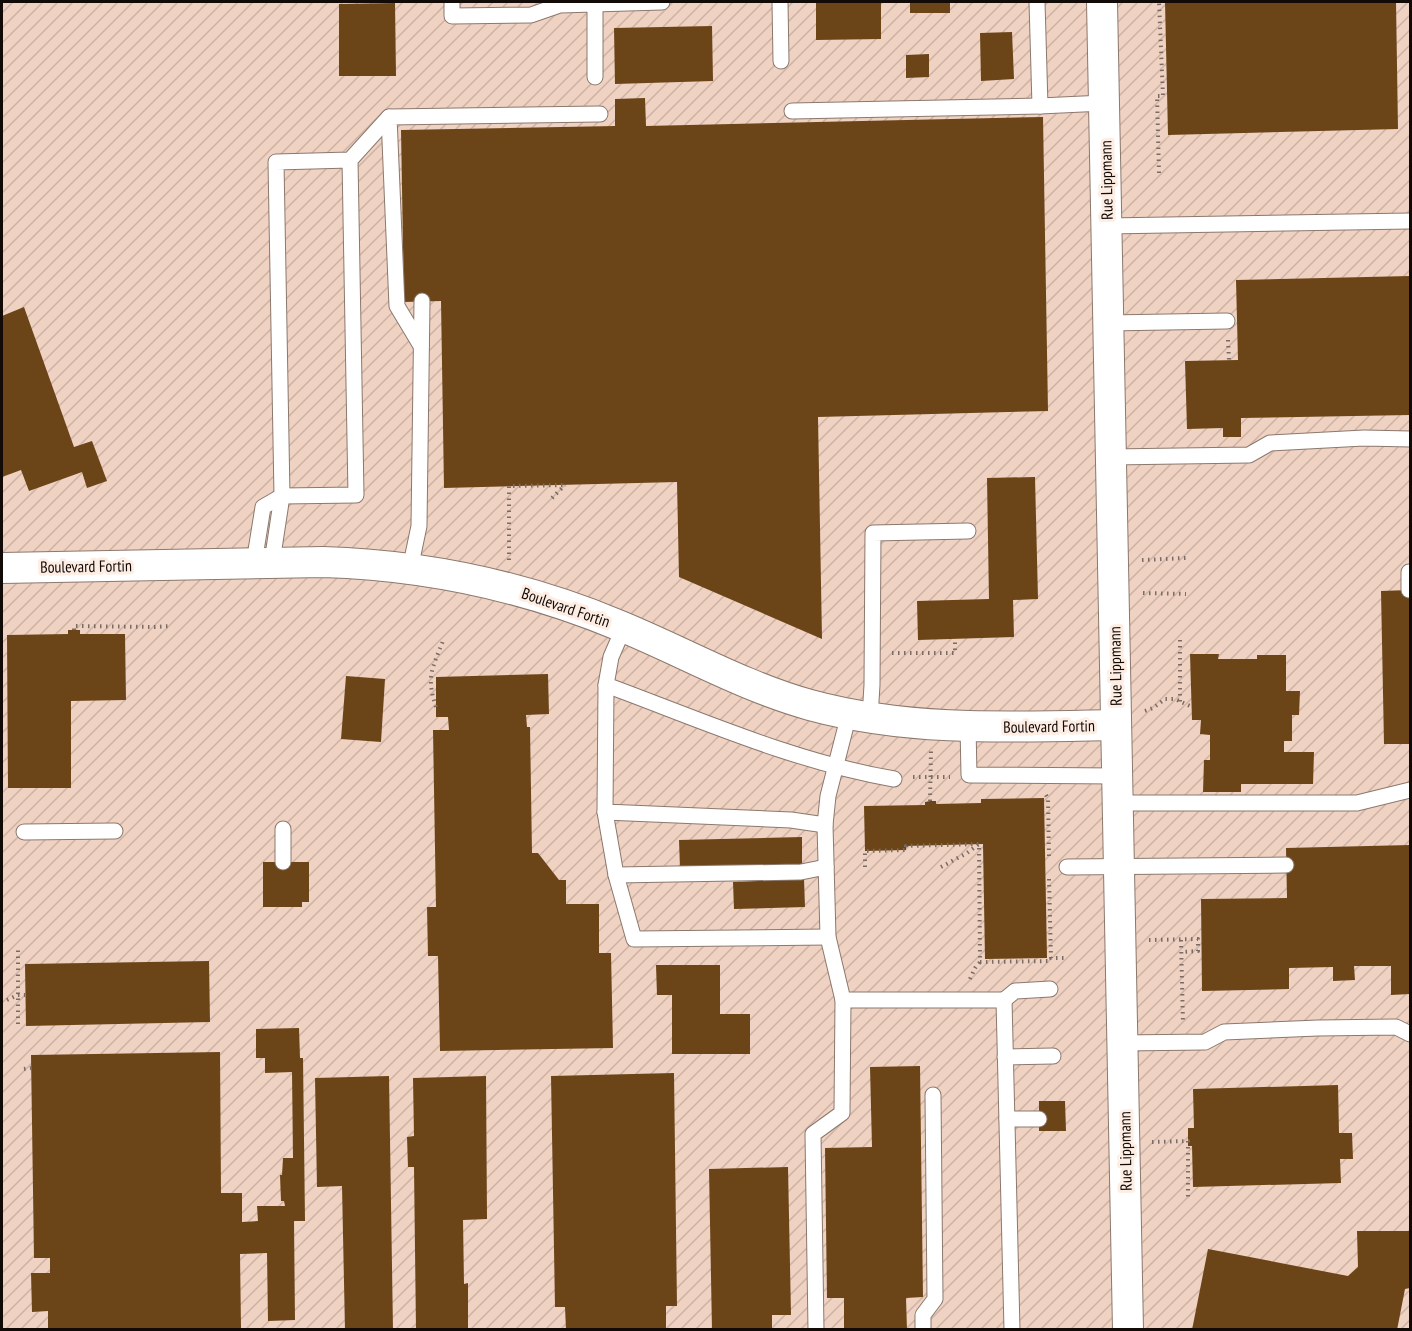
<svg xmlns="http://www.w3.org/2000/svg" width="1412" height="1331" viewBox="0 0 1412 1331" font-family="'PT Sans Narrow',sans-serif">
<defs>
<pattern id="industrial-furrows" width="10" height="10" patternUnits="userSpaceOnUse" patternTransform="scale(1.5)"><rect width="10" height="10" fill="#efd2c2"/><path d="M-1 1l2-2M0 10L10 0M9 11l2-2" fill="none" stroke="#ccb3a5"/></pattern>
</defs>
<rect width="100%" height="100%" fill="#f4ded2"/>
<rect fill="url(#industrial-furrows)" x="2" y="2" width="1408" height="1327"/>
<g fill="#6b4518">
<path d="M816,2H881V39L816,40Z"/>
<rect x="910" y="2" width="40" height="11"/>
<path d="M1165,2H1396L1398,129L1168,135Z"/>
<path d="M395,3L396,76H339V4Z"/>
<path d="M712,26L713,81L615,84L614,28Z"/>
<path d="M1012,32L1014,79L981,81L980,33Z"/>
<path d="M929,54V77L906,78V55Z"/>
<path d="M645,98L646,126L1043,117L1048,411L818,417L822,639L679,577L677,482L444,488L441,301L404,302L401,130L615,126V99Z"/>
<path d="M1410,276V415L1241,418V437H1223V428L1187,429L1185,361L1238,360L1236,280Z"/>
<path d="M24,307L74,447L92,441L107,481L87,488L82,472L29,491L21,470L2,477V316Z"/>
<path d="M1035,477L1038,599L1013,600L1014,637L918,640L917,601L989,599L987,478Z"/>
<path d="M1410,590V744H1384L1381,591Z"/>
<path d="M68,630H80V634H125L126,700L71,701V788H8L7,635L68,634Z"/>
<path d="M1190,654H1219L1218,659H1257V655H1286V691H1300L1299,715H1292V741H1284V752H1314L1313,784H1241V792H1203L1204,760H1210V735L1200,734L1201,720H1192Z"/>
<path d="M548,674L549,714L526,715L527,727H530L532,853H538L559,880H566V904H599V953H611L613,1048L440,1051L438,956H428L427,907H436L433,730H449L448,717H436V677Z"/>
<path d="M346,676L385,679L381,742L341,739Z"/>
<path d="M1044,798L1047,958L985,959L983,844L906,846V850L865,851L864,806L925,805V802L930,801H936V804L981,803V799Z"/>
<path d="M802,837V865L680,868L679,840Z"/>
<path d="M1410,845V994L1391,995V966H1354L1355,980L1333,981V967L1289,968V989L1202,991L1201,899L1287,898L1286,848Z"/>
<path d="M263,862H309V902H302V907H263Z"/>
<path d="M804,879L805,907L734,909L733,882Z"/>
<path d="M209,961L210,1022L26,1026L25,964Z"/>
<path d="M656,965H720V1014H750V1054H672V995H657Z"/>
<path d="M299,1028L300,1058H303L305,1221H294L295,1320L268,1321L267,1253L240,1254L241,1328L48,1330V1311L32,1312L31,1273H50V1258H34L31,1055L220,1052L221,1193H242V1222L258,1221L257,1206H285L284,1201H281L280,1175H282L283,1158H293L292,1072L265,1073V1058H256V1029Z"/>
<path d="M920,1066L923,1297L906,1298L907,1330H844V1298H827L825,1148L872,1147L870,1067Z"/>
<path d="M674,1073L677,1306H666V1330H566L565,1307H555L551,1076Z"/>
<path d="M389,1076L393,1330H345L342,1186L317,1187L315,1078Z"/>
<path d="M486,1076L487,1219L463,1220L464,1284L468,1283V1330H416L414,1167H408L407,1137L414,1136L413,1078Z"/>
<path d="M1338,1085L1339,1133H1352L1353,1159H1340L1341,1183L1193,1187L1192,1146H1188V1128H1194L1193,1089Z"/>
<path d="M1039,1101H1065L1066,1131H1039Z"/>
<path d="M788,1167L791,1315H772V1329L712,1330L709,1169Z"/>
<path d="M1357,1231H1410V1288L1405,1289L1397,1330H1192L1208,1249L1348,1276L1358,1267Z"/>
</g>
<g fill="none" stroke-linecap="round" stroke-linejoin="round">
<defs>
<g id="service">
<path d="M452,2V16L531,15L560,5L662,2"/>
<path d="M590,2L595,10V77"/>
<path d="M780,2L781,61"/>
<path d="M1037,2L1040,106L1104,103"/>
<path d="M792,111L1040,106"/>
<path d="M350,160L276,162L282,496L356,495L350,160L389,117"/>
<path d="M1107,226L1410,221"/>
<path d="M1108,323L1227,321"/>
<path d="M421,346L397,306L389,117L600,114"/>
<path d="M1111,457L1249,455L1270,443L1364,438L1410,439"/>
<path d="M272,562L282,496"/>
<path d="M254,563L263,507L282,496"/>
<path d="M410,569L419,526L422,301"/>
<path d="M1409,572V590"/>
<path d="M624,627L611,657L606,685C701,720 795,762 894,779"/>
<path d="M606,685L605,812L791,820L825,825L828,796L849,714"/>
<path d="M870,717L872,685L873,533L968,531"/>
<path d="M968,726L969,775L1117,776"/>
<path d="M1117,803H1357L1410,790"/>
<path d="M605,812L616,875L634,939L828,937"/>
<path d="M825,825L828,937L843,1000H1004L1012,1330"/>
<path d="M283,829V862"/>
<path d="M24,832L115,831"/>
<path d="M1067,867L1286,865"/>
<path d="M616,875L801,872L826,867"/>
<path d="M1004,1000L1015,991L1050,989"/>
<path d="M1122,1043L1205,1042L1224,1032L1318,1028L1396,1027L1410,1034"/>
<path d="M1005,1057L1053,1056"/>
<path d="M1007,1119H1039"/>
<path d="M816,1330L813,1134L842,1113L843,1000"/>
<path d="M923,1330V1315L935,1299L933,1095"/>
</g>
<g id="minor">
<path d="M1102,2L1128,1330"/>
<path d="M2,568L323,562C424,565 524,586 618,625C682,651 742,686 810,705C909,732 1014,727 1116,725"/>
</g>
</defs>
<use href="#service" stroke="#8c786d" stroke-width="17"/>
<use href="#minor" stroke="#8c786d" stroke-width="32"/>
<g stroke="#7a6c65" stroke-width="4" stroke-dasharray="1.5 4.5" stroke-linecap="butt">
<path d="M1159,173L1157,96H1163L1159,2"/>
<path d="M1228,340L1229,360"/>
<path d="M552,498L565,485"/>
<path d="M509,560V486L566,485"/>
<path d="M1142,560L1186,558"/>
<path d="M1143,593L1186,594"/>
<path d="M74,630V626L154,627L171,626"/>
<path d="M1180,640V702"/>
<path d="M892,653H955V639"/>
<path d="M436,707C426,677 432,669 443,641"/>
<path d="M1145,711L1153,708L1165,699H1175L1192,707"/>
<path d="M913,777H950"/>
<path d="M1046,795L1048,799L1049,856"/>
<path d="M930,801L931,751"/>
<path d="M865,867V851L906,850V846L979,844L980,962L1051,961"/>
<path d="M941,867L967,853L979,844"/>
<path d="M1049,879L1051,958H1064"/>
<path d="M1149,940L1198,939V951L1182,952"/>
<path d="M1181,940L1183,1023"/>
<path d="M970,979L975,968L980,962"/>
<path d="M7,1000L18,995H25"/>
<path d="M18,1024V948"/>
<path d="M24,1069L31,1068"/>
<path d="M1152,1142L1188,1141V1197"/>
</g>
<use href="#service" stroke="#fff" stroke-width="15"/>
<use href="#minor" stroke="#fff" stroke-width="30"/>
</g>
<g text-anchor="middle" stroke-width="6" stroke-linejoin="round" paint-order="stroke">
<g font-size="16" fill="#110a07" stroke="#feede3">
<text transform="translate(1106 180) rotate(-91)" y="6">Rue Lippmann</text>
<text transform="translate(86 566) rotate(-1)" y="6">Boulevard Fortin</text>
<text transform="translate(566 607) rotate(19)" y="6">Boulevard Fortin</text>
<text transform="translate(1115 666) rotate(-91)" y="6">Rue Lippmann</text>
<text transform="translate(1049 726) rotate(-1)" y="6">Boulevard Fortin</text>
<text transform="translate(1125 1151) rotate(-91)" y="6">Rue Lippmann</text>
</g>
</g>
<rect width="1412" height="1331" fill="none" stroke="#110a07" stroke-width="6"/>
</svg>
